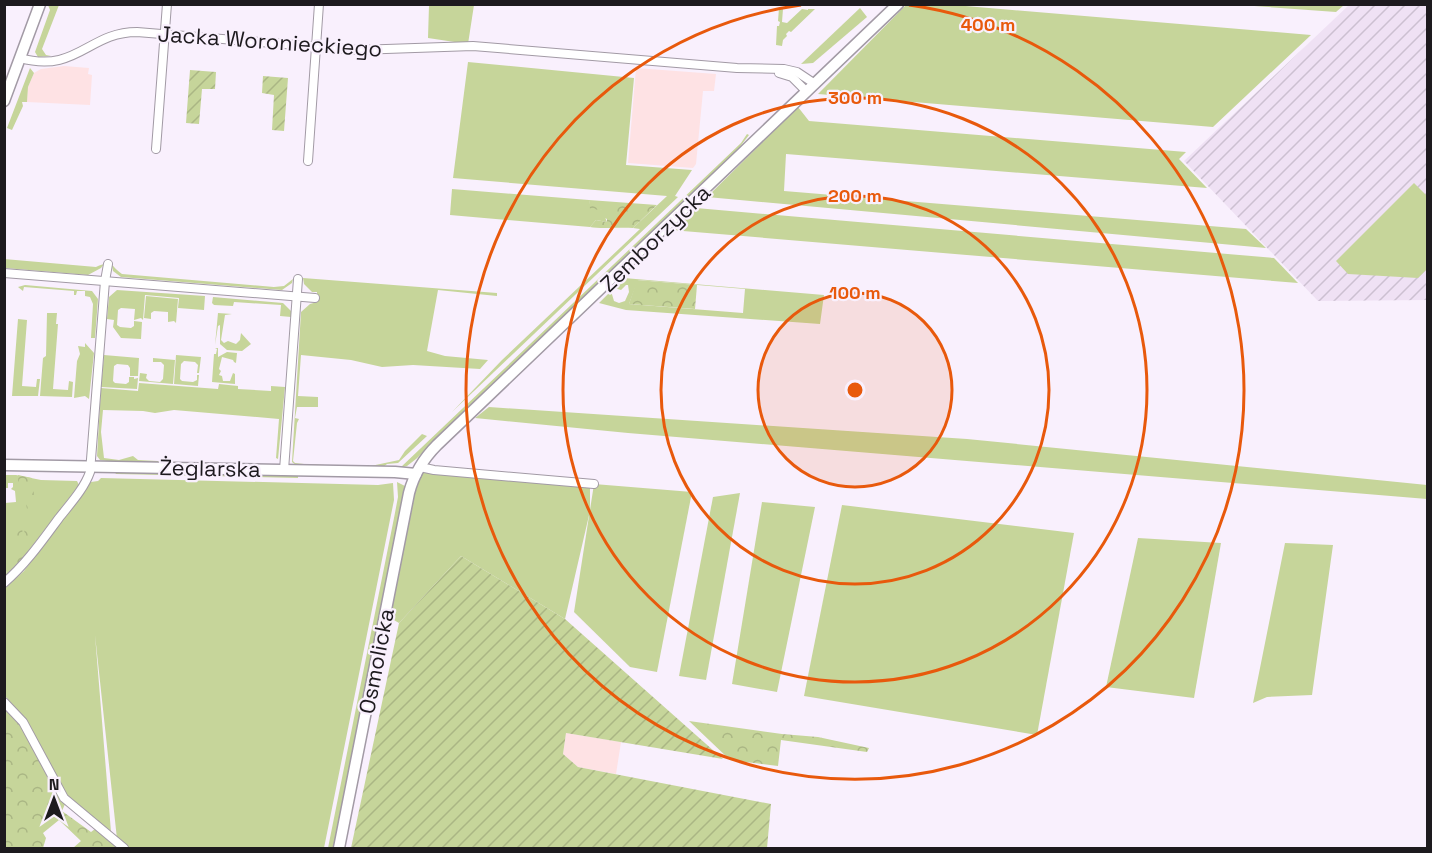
<svg xmlns="http://www.w3.org/2000/svg" width="1432" height="853" viewBox="0 0 1432 853" font-family="'Space Grotesk',sans-serif">
<defs>
<pattern id="industrial-furrows" width="10" height="10" patternUnits="userSpaceOnUse" patternTransform="scale(1.5)"><rect width="10" height="10" fill="#efe1f4"/><path d="M-1 1l2-2M0 10L10 0M9 11l2-2" fill="none" stroke="#ccc0d1"/></pattern>
<pattern id="forest-crowns" width="20" height="18" patternUnits="userSpaceOnUse" patternTransform="scale(1.5)"><rect width="20" height="18" fill="#c6d59a"/><path d="M2 6a3 3 0 1 1 6 0M12 15a3 3 0 1 1 6 0" fill="none" stroke="#aab684"/></pattern>
<pattern id="garden-furrows" width="10" height="10" patternUnits="userSpaceOnUse" patternTransform="scale(1.5)"><rect width="10" height="10" fill="#c6d59a"/><path d="M-1 1l2-2M0 10L10 0M9 11l2-2" fill="none" stroke="#aab684"/></pattern>
</defs>
<rect width="100%" height="100%" fill="#f9f0fd"/>
<g fill="#fee2e4">
<path d="M64,66L89,68L88,74L92,75L90,105L27,102L28,87L34,73L41,69Z"/>
<path d="M636,68L716,74L714,91H703L696,164L693,168L628,163Z"/>
<path d="M566,733L621,742L616,774L578,767L563,754Z"/>
</g>
<path fill="url(#industrial-furrows)" d="M1349,5H1427V300L1318,301L1184,161Z"/>
<g fill="#c6d59a" fill-rule="evenodd">
<path d="M48,5H59L42,49L46,55L51,56L38,57L35,52L50,10Z"/>
<path d="M429,5H474L468,44L428,38Z"/>
<path d="M906,5H954L1311,35L1213,127L818,94Z"/>
<path d="M1240,5L1344,4V5L1336,12Z"/>
<path d="M779,8L783,9L782,22L787,23L802,9L808,10V9H815L791,32L789,31L786,34L787,36L783,40L782,46L776,45L777,26H779L780,22L778,21Z"/>
<path d="M860,8L867,17L813,63L801,64Z"/>
<path d="M468,62L634,78L626,165L692,170L675,196L678,197L452,412L502,360L640,229L633,228L667,196L453,178Z"/>
<path d="M30,68L34,73L28,87L27,102H22L23,106L12,130L7,128Z"/>
<path d="M798,107L809,121L1186,152L1179,159L1207,188L786,154L784,191L1246,229L1266,248L707,197Z"/>
<path d="M747,134L749,135L732,157L416,459L407,466L400,468L741,143Z"/>
<path d="M1414,183L1427,196V269L1418,278L1348,274L1336,261Z"/>
<path d="M452,189L589,200L590,204L602,210L607,222L596,220L590,227L450,215Z"/>
<path d="M696,208L1274,258L1298,283L671,230Z"/>
<path d="M4,259L96,267C114,259 109,265 122,274L274,287L284,286L293,279L292,283L282,290L121,277L113,271L112,266L104,264L101,268L88,275L5,268Z"/>
<path d="M303,278L497,293V296L438,290L427,351L445,356L488,360L480,369L413,365L382,367L351,360L301,355L298,396L318,397V407H297L295,418L299,419L297,423L293,461L295,463L304,464L366,467L399,460L405,451L422,434L427,436L398,463L387,464L382,468L304,467V465H296L292,462L301,312L310,304L317,302V292H312L304,284Z"/>
<path d="M624,278L824,295L820,324L626,310L599,303L611,291L614,301L619,303L625,301L629,292L628,285H626L621,290L614,288ZM638,280L745,289L743,313L629,304Z"/>
<path d="M25,285L92,291L98,299L95,338H91L93,304L90,297L85,296V291H77L76,295H74V291L24,287L23,291L18,287Z"/>
<path d="M117,290L205,296L204,310L178,308L179,298L145,295L143,320L141,318L134,320L135,309L121,308L118,310L117,325L120,327L131,328L134,326V321L142,322L141,339L121,338L113,327L114,320L107,319L109,297Z"/>
<path d="M146,296L178,299L176,323L174,321L168,322V312L154,311L151,313V319L144,318Z"/>
<path d="M213,297L283,303L291,311V317L280,316L281,305L234,302L233,306L214,305L212,303Z"/>
<path d="M47,313H57L56,324H58L53,389L68,390L69,381L73,382L72,397L40,396L43,358L46,356Z"/>
<path d="M218,313L232,314L225,315L221,340L224,343L228,341L236,344L240,340L241,333L251,344L242,351L227,350L220,344V325L218,326L215,345Z"/>
<path d="M18,319L27,320L22,386L36,387L37,379H40L38,396H12Z"/>
<path d="M85,343L94,353L89,399L85,396L74,398L77,361L80,354L78,346L85,347Z"/>
<path d="M215,348H218V357L227,352L237,353L236,363L234,362L233,360L222,357L219,369L221,371L219,375L222,376L223,381H230L233,373L235,374V384L212,382L214,354H216L217,349Z"/>
<path d="M104,355L139,358L138,376H130V368L128,365L117,364L114,366L113,381L115,383L126,384L129,382V377H134V379L138,378L137,389L101,387Z"/>
<path d="M176,355L201,357L199,373H197L198,365L195,362L184,361L181,364L180,379L182,381L193,382L197,380V375H199L198,386L174,384Z"/>
<path d="M153,358L175,360L173,384L139,381L140,373L147,374L146,378L149,381L160,382L163,379L164,365L161,362H153Z"/>
<path d="M139,383L218,389L219,384L238,386V389L271,391V386L285,387L278,459L276,458L279,419L174,410L155,413L143,411L103,410L101,432L104,458L119,460L133,456L138,460L197,463H231V465L108,463L107,461L100,460L97,456L101,388L138,391Z"/>
<path d="M489,407L967,439L1427,485V499L628,433L475,418Z"/>
<path d="M113,469L298,473V478L116,474Z"/>
<path d="M422,472L590,484V511L565,619L461,556L399,623L387,616L414,491Z"/>
<path d="M5,475H16L41,480L77,481L79,485L17,566L5,579V573L7,572L4,571L5,503L16,502L15,491L11,489L13,487V483H8V488H5Z"/>
<path d="M101,478L378,485L393,483L394,500L324,848H128L117,839L95,635L111,832L67,796L60,788L26,720L5,696L4,589L24,571L91,482L98,481Z"/>
<path d="M397,482L407,487L364,700H362L360,709L362,710L335,848H328L394,518L398,497Z"/>
<path d="M594,484L692,492L657,672L630,667L574,612Z"/>
<path d="M740,493L706,680L679,676L713,497Z"/>
<path d="M762,502L815,507L777,692L732,684Z"/>
<path d="M842,505L1074,533L1037,735L804,696Z"/>
<path d="M1138,538L1221,543L1194,698L1106,687Z"/>
<path d="M1285,543L1333,545L1312,695L1267,697L1253,703Z"/>
</g>
<g fill="url(#forest-crowns)">
<path d="M589,200L657,205L633,228C621,227 600,229 590,227L596,220L607,222V219L600,216L602,210L590,209Z"/>
<path d="M637,280L697,285L695,309L629,304Z"/>
<path d="M18,475L32,478L36,513L27,509L25,498L19,497Z"/>
<path d="M23,512L30,517L22,523L23,547L25,548L26,546L24,528L29,524L31,526L27,530L28,535L36,540L18,564L9,571L17,560C15,553 20,545 15,538L14,542L9,544L10,528L14,525V517Z"/>
<path d="M4,707L23,727L55,792L65,804L62,811L91,832L95,829L119,848H73L81,841L59,820L43,833L46,838L43,848H5Z"/>
<path d="M689,721L782,734L818,737L869,748L867,752L781,740L778,766L730,760Z"/>
</g>
<g fill="url(#garden-furrows)">
<path d="M190,70L216,72L215,89H202L199,124L186,123Z"/>
<path d="M263,76L288,78L284,131L272,130L274,95L262,93Z"/>
<path d="M461,556L565,619L723,759L566,733L563,754L578,767L771,804L767,848H351L399,623Z"/>
</g>
<g fill="none" stroke-linecap="round" stroke-linejoin="round">
<defs>
<g id="street">
<path d="M20,58C77,74 88,32 137,32L357,50L473,46L737,68L784,69L797,72L815,84"/>
<path d="M779,73L792,77L807,92"/>
<path d="M156,149L167,4"/>
<path d="M308,161L319,4"/>
<path d="M4,273L315,298"/>
<path d="M420,467L434,470L594,484"/>
<path d="M284,470L298,279"/>
<path d="M4,583C26,564 42,541 59,518C70,504 84,489 90,472L105,281L108,264"/>
<path d="M4,702L23,722L64,798L124,848"/>
</g>
<g id="secondary">
<path d="M4,101L40,4"/>
<path d="M4,465L395,472L416,474"/>
<path d="M339,848L409,493C414,474 423,459 437,445L898,4"/>
</g>
</defs>
<use href="#street" stroke="#a29aa5" stroke-width="10"/>
<use href="#secondary" stroke="#a29aa5" stroke-width="13"/>
<use href="#street" stroke="#fff" stroke-width="8"/>
<use href="#secondary" stroke="#fff" stroke-width="10"/>
</g>
<circle cx="855" cy="390" r="97" fill="#e8590c" fill-opacity=".12"/>
<g fill="none" stroke="#e8590c" stroke-width="3">
<circle cx="855" cy="390" r="97"/>
<circle cx="855" cy="390" r="194"/>
<circle cx="855" cy="390" r="292"/>
<path d="M909 5A389 389 0 1 1 801 5"/>
</g>
<g text-anchor="middle" stroke-width="4.5" stroke-linejoin="round" paint-order="stroke">
<g font-size="22" fill="#1d1a1e" stroke="#f9f0fd">
<text transform="translate(270 41) rotate(4)" y="8">Jacka Woronieckiego</text>
<text transform="translate(655 238) rotate(-44)" y="8">Zemborzycka</text>
<text transform="translate(210 468) rotate(1)" y="8">Żeglarska</text>
<text transform="translate(376 661) rotate(-79)" y="8">Osmolicka</text>
</g>
</g>
<circle cx="855" cy="390" r="9" fill="#e8590c" stroke="#f9f0fd" stroke-width="3"/>
<g font-size="18" text-anchor="middle" font-weight="bold" fill="#e8590c" stroke="#f9f0fd" stroke-width="4.5" stroke-linejoin="round" paint-order="stroke">
<text x="988" y="31">400 m</text>
<text x="855" y="104">300 m</text>
<text x="855" y="202">200 m</text>
<text x="855" y="299">100 m</text>
</g>
<rect width="1432" height="853" fill="none" stroke="#1d1a1e" stroke-width="12"/>
<g transform="translate(54 799)" stroke="#f9f0fd" stroke-width="4.5" paint-order="stroke">
<path d="M0-4.5L10 22L0 15L-10 22Z" fill="#1d1a1e"/>
<text y="-9" font-size="16" font-weight="bold" text-anchor="middle" fill="#1d1a1e">N</text>
</g>
</svg>
